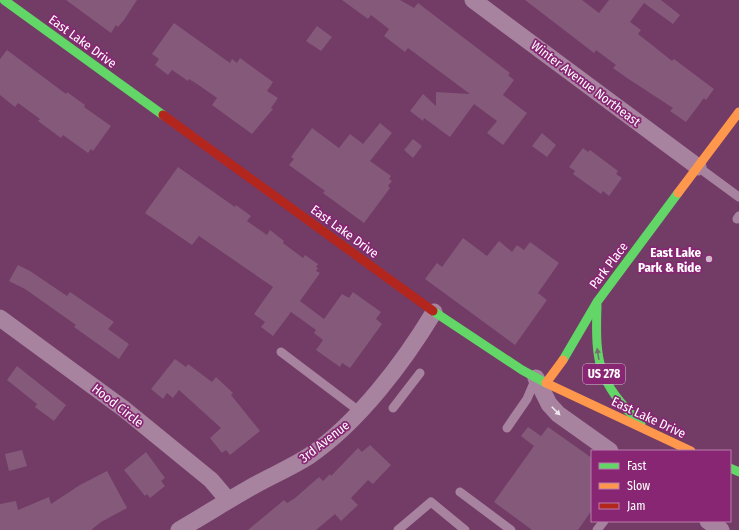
<svg xmlns="http://www.w3.org/2000/svg" width="739" height="530" viewBox="0 0 739 530" font-family="'Fira Sans Condensed',sans-serif">
<rect width="100%" height="100%" fill="#723c66"/>
<g fill="#84597a">
<path d="M66,0H137L124,20L118,27L116,25L111,33Z"/>
<path d="M342,0H400L414,8L418,3L510,73L508,75L514,80L503,95L527,113L503,145L487,133L497,121L474,104L450,137L424,118L423,121L410,111L423,94L436,106V92L470,94L408,48L405,52L384,36L389,29L371,15L368,19Z"/>
<path d="M525,0H582L599,13L609,0H661L680,15L673,24L644,3L630,22L641,30L638,34L652,45L672,61L674,59L714,89L706,100L704,98L686,122L670,111L673,108L627,78L613,68L616,65L596,50L594,53Z"/>
<path d="M174,23L230,63L232,59L237,63L240,58L273,82L267,91L278,98L271,108L273,109L252,134L212,105L217,98L200,86L189,79L188,81L172,70L168,75L155,65L159,59L152,54Z"/>
<path d="M317,26L332,37L321,51L306,41Z"/>
<path d="M7,50L66,94L67,92L85,105L84,107L111,126L93,151L91,149L88,153L63,135L61,138L38,121L40,119L18,103L15,107L0,95V59Z"/>
<path d="M380,123L392,133L370,161L391,176L389,179L392,181L388,186L390,188L364,223L323,193L325,191L289,165L294,159L291,157L312,128L339,148L350,134L363,144Z"/>
<path d="M542,133L556,145L547,157L532,146Z"/>
<path d="M413,139L422,146L413,158L404,150Z"/>
<path d="M583,148L588,152L590,150L618,171L616,174L622,178L609,196L603,191L601,194L573,174L575,171L569,167Z"/>
<path d="M178,167L235,207L236,205L251,216L247,221L267,235L270,230L284,241L283,243L303,258L305,255L318,264L316,267L318,268L316,271L320,273L300,301L324,319L342,294L349,298L353,292L381,312L376,319L382,324L350,368L342,363L340,367L316,350L323,340L314,333L316,330L291,312L273,336L261,327L265,322L254,314L273,287L199,236L192,245L145,213Z"/>
<path d="M463,238L487,256L499,241L512,252L517,245L524,250L530,242L559,263L538,293L547,300L515,345L425,279L437,263L442,267Z"/>
<path d="M18,265L30,271L67,296L70,292L114,322L108,329L129,344L119,359L74,327L76,325L25,289L9,281Z"/>
<path d="M175,359L186,367L188,364L212,382L216,377L233,393L231,395L260,431L230,455L226,450L222,453L210,438L221,428L179,390L173,398L167,393L163,399L151,389Z"/>
<path d="M17,366L66,405L54,421L35,407L37,404L7,380Z"/>
<path d="M528,427L541,436L548,427L592,458V510L578,530H532L494,502L534,446L521,436Z"/>
<path d="M370,445L391,465L373,484L368,480L351,498L358,505L341,521L335,514L316,530H248L284,500L287,503L295,498L319,477L323,481L330,474L331,476L358,448L362,452Z"/>
<path d="M22,450L27,466L9,471L5,454Z"/>
<path d="M146,452L165,478L161,481L165,486L150,498L147,494L145,496L124,470Z"/>
<path d="M107,471L127,508L101,522L91,530H0V504L16,501L18,510L49,497L51,504L80,485Z"/>
</g>
<g fill="none" stroke-linecap="round" stroke-linejoin="round">
<g stroke="#a7839f" stroke-width="9">
<path d="M698,167L739,197"/>
<path d="M737,219L739,216"/>
<path d="M281,352L359,411"/>
<path d="M393,408L420,373"/>
<path d="M507,428L527,399L536,378"/>
<path d="M460,492L511,530"/>
<path d="M398,530L431,502L465,530"/>
<path d="M597,530L604,521"/>
</g>
<g stroke="#a7839f" stroke-width="17">
<path d="M473,0L698,167"/>
<path d="M0,318L124,409L211,480L228,500"/>
<path d="M536,378L549,404L558,414L610,451"/>
<path d="M708,521L721,530"/>
<path d="M179,530C205,515 230,499 255,485C273,475 292,467 309,456C358,423 404,362 434,312"/>
</g>
<g stroke="#63d668" stroke-width="9">
<path d="M4,0L163,115"/>
<path d="M597,305C595,364 598,382 641,424"/>
<path d="M433,311L522,370L546,383"/>
<path d="M563,360L597,302L678,193"/>
<path d="M730,468L739,472"/>
</g>
<g stroke="#ff974d" stroke-width="9">
<path d="M678,193L739,112"/>
<path d="M563,360L546,383L691,451"/>
</g>
<path stroke="#b3261e" stroke-width="9" d="M163,115L433,311"/>
</g>
<defs><path id="oneway-solid" d="M-6-.8H1V-3.2L6.5 0L1 3.2V.8H-6Z"/></defs>
<use fill="#796c6f" href="#oneway-solid" transform="translate(598 354) rotate(-99)"/>
<use fill="#ede6ec" href="#oneway-solid" transform="translate(556 411) rotate(45)"/>
<circle fill="#cebbc9" stroke="#882673" stroke-width="1.5" cx="709" cy="259" r="4"/>
<g text-anchor="middle" stroke-width="3.5" stroke-linejoin="round" paint-order="stroke">
<rect fill="#882673" stroke="#dbbed5" stroke-width="1" x="583" y="364" width="42" height="20" rx="3"/>
<g font-size="12" font-weight="bold" fill="#fff">
<text x="604" y="378">US 278</text>
</g>
<g font-size="13" fill="#fff" stroke="#882673">
<text transform="translate(83 41) rotate(36)" y="5">East Lake Drive</text>
<text transform="translate(586 83) rotate(37)" y="5">Winter Avenue Northeast</text>
<text transform="translate(345 231) rotate(36)" y="5">East Lake Drive</text>
<text transform="translate(608 265) rotate(-53)" y="5">Park Place</text>
<text transform="translate(118 405) rotate(38)" y="5">Hood Circle</text>
<text transform="translate(649 417) rotate(25)" y="5">East Lake Drive</text>
<text transform="translate(324 441) rotate(-38)" y="5">3rd Avenue</text>
</g>
<g font-size="13" font-weight="bold" fill="#fff" stroke="#882673" text-anchor="end">
<text x="701" y="257">East Lake<tspan x="701" dy="15">Park &amp; Ride</tspan></text>
</g>
</g>
<rect x="591" y="450" width="140" height="72" fill="#882673" stroke="#b87dab"/>
<rect x="599" y="463" width="20" height="6" fill="#63d668" stroke="#b87dab"/>
<text x="627" y="470" font-size="12" fill="#ffffff">Fast</text>
<rect x="599" y="483" width="20" height="6" fill="#ff974d" stroke="#b87dab"/>
<text x="627" y="490" font-size="12" fill="#ffffff">Slow</text>
<rect x="599" y="503" width="20" height="6" fill="#b3261e" stroke="#b87dab"/>
<text x="627" y="510" font-size="12" fill="#ffffff">Jam</text>
</svg>
